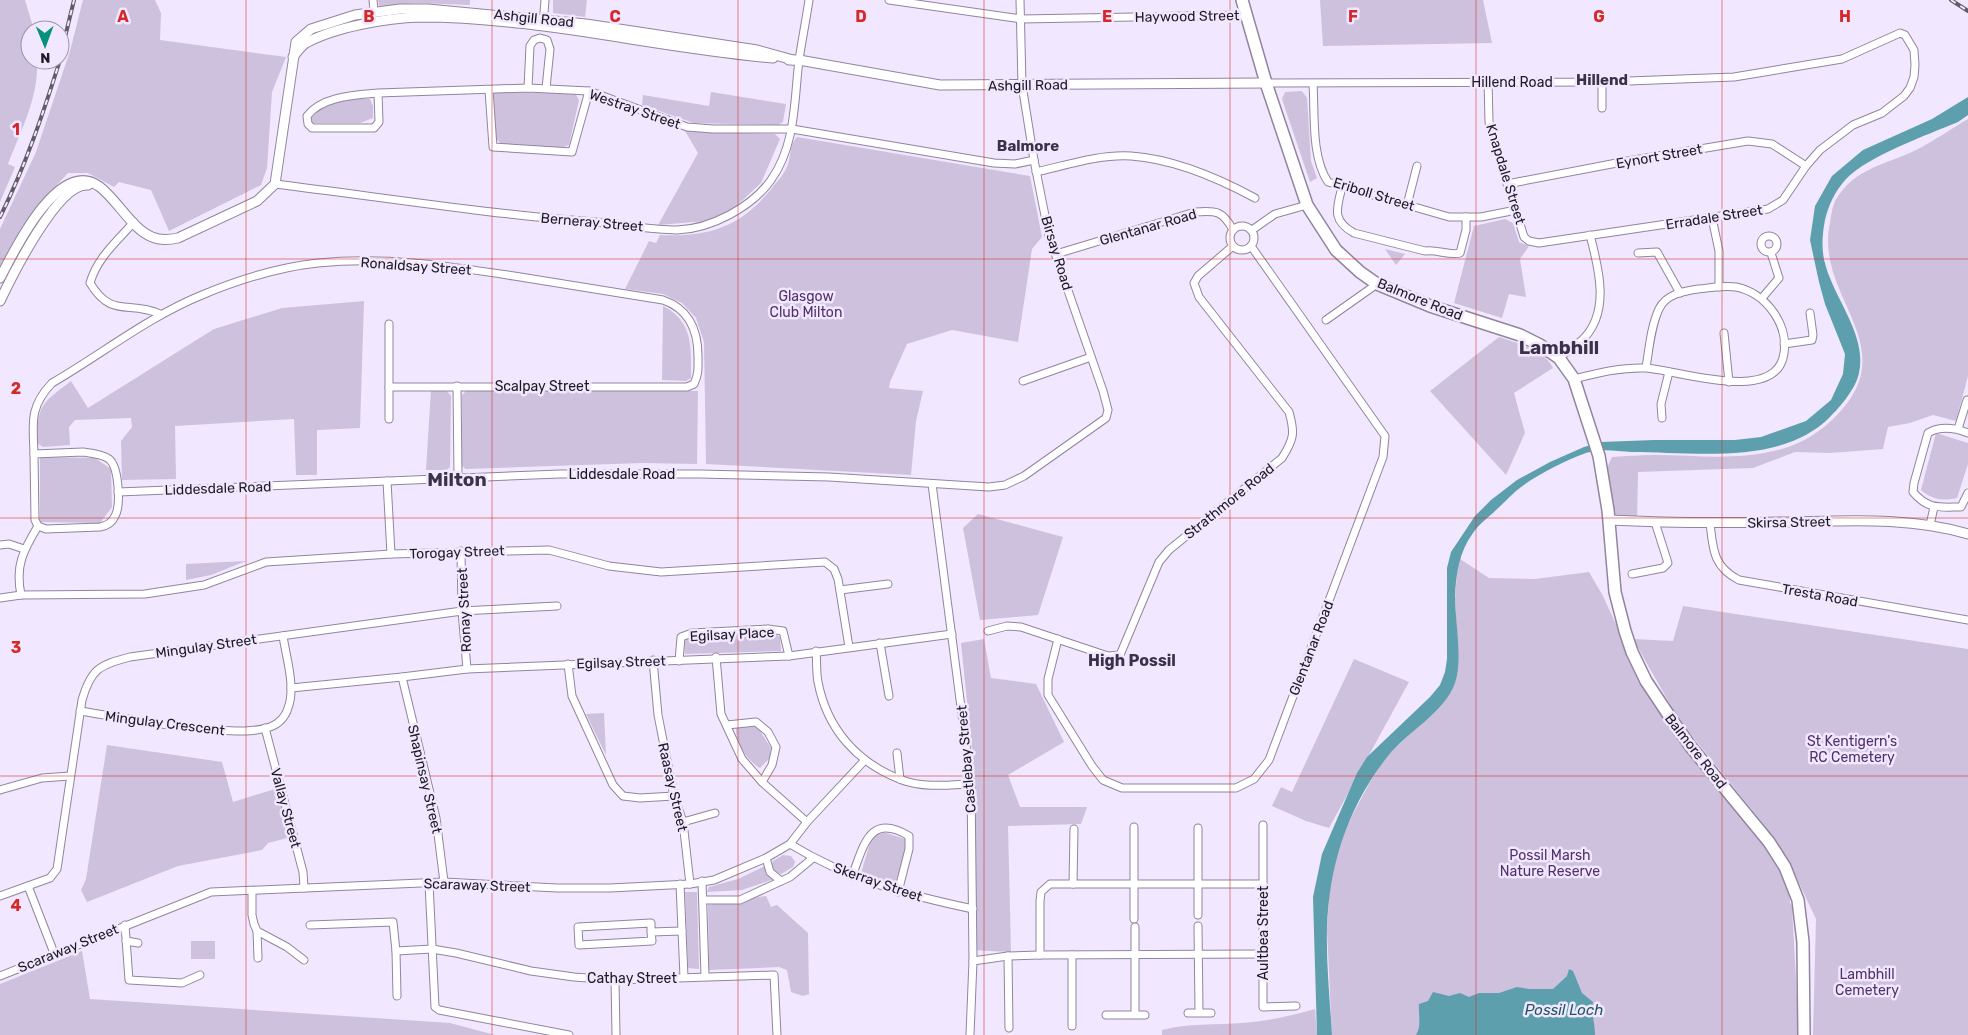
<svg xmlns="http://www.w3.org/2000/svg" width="1968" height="1035" viewBox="0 0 1968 1035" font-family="Rubik,sans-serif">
<rect width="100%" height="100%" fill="#f1e7fe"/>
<g fill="#cec1de">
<path d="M0,0H25L34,30H30V60H37C39,97 21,130 8,164L15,167L0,202Z"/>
<path d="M83,0H155L161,13L160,40L286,57L272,92L267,168L261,185L169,231L151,190L119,182L114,187L88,173H68L34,210L0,272V229L36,152L70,51Z"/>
<path d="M378,0H470V5L418,3L379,6Z"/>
<path d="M553,0H587L585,17L553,13Z"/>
<path d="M1320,0H1483L1492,43L1323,46Z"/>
<path d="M1302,91L1307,98L1311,161L1317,178L1310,182L1282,99L1285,92Z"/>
<path d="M711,92L786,104L783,122L778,125L694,123L642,105L643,95L709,106Z"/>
<path d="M494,93H575L579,100L569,145L561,148L501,144L494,136Z"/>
<path d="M347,99H370L373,106V118L360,123H313L310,119L323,107Z"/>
<path d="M1968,119V376L1956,421L1933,415L1910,423L1888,427L1883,449L1830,453L1795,452L1753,468L1638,472L1637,520L1611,518L1607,468L1612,457C1626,456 1640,455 1654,455C1698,455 1734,461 1778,450C1802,444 1822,431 1838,414C1904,344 1814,297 1830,223C1831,216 1832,208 1835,201C1854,168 1885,165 1916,150C1934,141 1951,129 1968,119Z"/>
<path d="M685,131L775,134L780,139L761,183L732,210L706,221L658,225L698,153Z"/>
<path d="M797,137L1030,176L1042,237L1032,249L1018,342L952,330L907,344L890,382L889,388L923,391L916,421L911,475L706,464L704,342L696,318L682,303L663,294L625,289L649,241L656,243L660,235C709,237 741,227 772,188C776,182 783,176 786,169C792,159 788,146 797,137Z"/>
<path d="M1505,219L1513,223L1519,242L1529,246L1520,259L1526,297L1509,294L1502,318L1454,303L1474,226Z"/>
<path d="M1385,249L1405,254L1396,265Z"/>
<path d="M364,301L360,428L317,430V475H296L294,419L175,426L176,479L122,480L121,441L132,427L131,418L75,420L69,427L70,445L43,447L37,443C37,405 42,403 71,381L88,408L214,329L282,308Z"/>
<path d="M663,306C694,322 691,348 691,378L686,381L662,380Z"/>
<path d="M1499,337C1517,343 1545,350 1553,368L1514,393L1525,433L1506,475L1430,391Z"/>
<path d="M431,390H446L451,396L450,467L447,470H426Z"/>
<path d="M466,391H698L697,464L642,463L466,469L462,466V395Z"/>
<path d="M1936,433L1968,443V464L1957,498C1942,501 1933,500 1921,490Z"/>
<path d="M40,457L95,458L111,469L112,507L100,523L40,522Z"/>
<path d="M978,514L1063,537L1038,615L980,620L963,528Z"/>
<path d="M1460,559L1489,578L1535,579L1589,572L1603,596L1640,677L1772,854L1789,883L1790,903L1792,906L1799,1035H1332L1327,931L1329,896L1337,852L1345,829L1370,782L1382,763L1391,752L1443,703L1458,654L1455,599L1457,571Z"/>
<path d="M246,561L211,575L186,580V564Z"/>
<path d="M1683,606L1968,649V1035H1813L1816,919L1792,868L1765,826L1679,720L1633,639L1673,641Z"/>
<path d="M775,634L780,637L781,651L685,654L684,641L688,636Z"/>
<path d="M984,639L991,678L1036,684L1064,742L1008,775L1020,807H1087L1081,824L1008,826L1011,952L972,950L968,791L976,788L961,643Z"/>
<path d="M1354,659L1409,682L1329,828L1306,821L1272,806L1281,787L1292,792Z"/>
<path d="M604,713L606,755L586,714Z"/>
<path d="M756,725L771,748L769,759L760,768C747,761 735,742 736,727Z"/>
<path d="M107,745L222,762L233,802L278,788L291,837L268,843L262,850L178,866L87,902L81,890L86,879Z"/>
<path d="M880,831L905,839L906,849L895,885L878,882L861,873L871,840Z"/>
<path d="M783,855L791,856L795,862L793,867L781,874L775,872L771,868L773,861Z"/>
<path d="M765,866L766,874L774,879L742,890L707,892L709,887L738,879Z"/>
<path d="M685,892H697L699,969L688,968Z"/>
<path d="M766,896L771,907L777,905L808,933L809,994L803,996L791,992L787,970L779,967L709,970L708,905Z"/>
<rect x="191" y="941" width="24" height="18"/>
<path d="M82,951L90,999L450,1023L495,1035H0V984Z"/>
<path d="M1315,1009L1317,1035H1162V1030C1188,1023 1216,1025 1243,1023C1267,1021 1291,1016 1315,1009Z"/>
</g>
<g fill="#5e9fad">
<path d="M1968,97V115L1958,122C1927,135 1868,156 1846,179C1835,191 1828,206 1825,220C1822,235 1821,252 1826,267C1836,301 1867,336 1859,373C1856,388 1841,406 1830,417C1781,466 1694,452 1632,452C1616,451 1601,448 1586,453C1564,461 1534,476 1516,491C1509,497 1503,504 1496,510C1489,517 1479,524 1473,533C1459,552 1456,574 1455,596C1455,621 1463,660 1455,683C1445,712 1407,732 1388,756C1348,806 1329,865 1327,928C1326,964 1330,1000 1332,1035H1317L1313,897L1322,854L1357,773L1367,757L1430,697L1440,685L1445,672L1447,659V568L1451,552L1475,516L1491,500L1517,480L1550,462L1584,447L1601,442L1654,440H1735L1761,437L1806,421L1831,400L1843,374L1845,354L1825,304L1819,282L1810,240L1815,206L1832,176L1863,150L1932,119Z"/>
<path d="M1569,969L1573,971L1582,993L1593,1002C1591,1014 1595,1023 1595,1035H1416C1422,1025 1418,1015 1419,1004L1428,1001L1433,992L1449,996L1460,993L1469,997L1479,993H1499L1517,987L1529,989H1553L1567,976Z"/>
</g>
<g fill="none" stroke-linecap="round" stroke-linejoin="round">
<defs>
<g id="minor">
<path d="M373,0L374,11"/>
<path d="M889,0L1021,19L1246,15"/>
<path d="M543,25L545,0"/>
<path d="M1602,82V108"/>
<path d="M1266,83L1602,82L1734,77L1842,59L1900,33L1905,35L1914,50L1915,65L1914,77L1910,88L1904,96L1882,113L1853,125L1820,150L1806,166L1783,200L1768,209L1539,243L1529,241L1524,237L1489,122L1488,81"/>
<path d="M1313,84C1315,114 1311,157 1328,182L1449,217H1481L1516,210"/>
<path d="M528,88L530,46L534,40L540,38L547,40L550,49L546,88"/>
<path d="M489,90L493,147L572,152L589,91"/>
<path d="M378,93L379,122L374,128H312L308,124L307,116C322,96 355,95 378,93L528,88L589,91L687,127L713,129H792L994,163L1015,164L1034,160"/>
<path d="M1036,172C1067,165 1100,154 1131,156C1174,159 1218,178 1255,198"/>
<path d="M275,184C381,197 487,214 594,222C621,224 651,230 677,230C711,229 752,207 771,180C796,145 794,101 799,60C802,40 806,20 809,0"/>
<path d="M1507,184L1622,162L1748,141L1772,144L1806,166"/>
<path d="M1342,187C1337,208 1331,220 1354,233L1425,251C1437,249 1449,256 1460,253L1466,230V217"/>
<path d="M1407,205L1417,166"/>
<path d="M1712,218L1719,251V287"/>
<path d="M134,222C117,241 97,258 90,283C112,319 128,300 160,314"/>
<circle cx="1242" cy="238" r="12"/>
<path d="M1252,230L1275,214L1307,205"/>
<circle cx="1769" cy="244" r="8"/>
<path d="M1638,253L1657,252L1680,293"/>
<path d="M1056,254L1195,212C1216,210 1223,211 1233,230"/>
<path d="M1762,298L1779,278L1771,253"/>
<path d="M1326,320L1377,284"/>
<path d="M1724,333L1729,382"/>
<path d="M1784,344L1812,340L1813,335L1810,313"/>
<path d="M1559,358C1566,352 1574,347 1581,341C1611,314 1599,269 1590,235"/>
<path d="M1574,379C1598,373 1621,367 1646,368C1677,370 1771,403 1783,358C1791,327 1767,293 1736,287C1724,285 1710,288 1698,289C1684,291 1666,294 1659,309C1651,326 1649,349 1646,368"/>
<path d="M1023,381L1091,357"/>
<path d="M457,386L458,477"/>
<path d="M1662,418L1661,404L1669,372"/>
<path d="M389,419V324"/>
<path d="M1958,429L1967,400"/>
<path d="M1968,433C1955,428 1940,426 1928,433L1914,483L1913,492C1928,510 1940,507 1961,507L1968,493"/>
<path d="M83,452C91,453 102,454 109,459C119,467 121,506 115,516C112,523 106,526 100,527L46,529L38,526L35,520L34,454Z"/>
<path d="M34,454C33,423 29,407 52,383C102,354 148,317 202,295C238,280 279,267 318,263C384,256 449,266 514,276C564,284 613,292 663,300C689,309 698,330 698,356C698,366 699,374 694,384L687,387H389"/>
<path d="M387,481L391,554"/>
<path d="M932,484L971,784L973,961L970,1035"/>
<path d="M118,492L560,474H700L829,477L989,487L1005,485L1024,476L1106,418L1108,410L1103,391L1049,236L1034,160L1022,85L1020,0"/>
<path d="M1710,523C1713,549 1713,567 1739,580L1968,620"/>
<path d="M1930,525L1934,507"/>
<path d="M0,545L9,544L24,549"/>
<path d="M461,551L462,611L467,669"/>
<path d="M1632,574L1663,568L1668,563L1655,522"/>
<path d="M840,590L888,584"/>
<path d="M21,595C15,566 23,551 38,526"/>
<path d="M0,598L21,595L145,594L204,585L266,562L391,554L549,550L609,566L661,572L825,562L834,569L838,579L849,647"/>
<path d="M988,631L1007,626L1021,627L1108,656L1120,655L1159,562L1169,550L1282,458C1294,439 1295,433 1289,412L1199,297L1194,283L1198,276L1233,246"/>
<path d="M1058,639L1048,679V695L1092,766L1103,780L1122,788H1236L1254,779L1269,760L1383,457L1385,436L1251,246"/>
<path d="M880,643L889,696"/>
<path d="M816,651C817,661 816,672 818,682C827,729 857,763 902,780C923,788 949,785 971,784"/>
<path d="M716,657L721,714L742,759L762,782L807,822"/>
<path d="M653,660L658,715L674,796L683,822L690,884"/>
<path d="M679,661L681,637L692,633L768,629L783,631L789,656"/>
<path d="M568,664L572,696L613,785L623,796L640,798L674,796"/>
<path d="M402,677L436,818L444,882"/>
<path d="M291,688L402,677L467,669L789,656L952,634"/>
<path d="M80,711C125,718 169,727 213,730C232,731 252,733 270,727C279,724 286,716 288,708C296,687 286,657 283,636"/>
<path d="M727,725L756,722L768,732L776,747L772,765L762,782"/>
<path d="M265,728L303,872L304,888"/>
<path d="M897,753L900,779"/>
<path d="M0,790L42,778L70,776"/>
<path d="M683,822L715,813"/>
<path d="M1263,825V1007L1296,1006"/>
<path d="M790,844C847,879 907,895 973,909"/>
<path d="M766,858L770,872L781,881"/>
<path d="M852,876C864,846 869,812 909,836V849L898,892"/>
<path d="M702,881L705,976"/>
<path d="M429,883L435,1007L439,1010L569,1035"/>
<path d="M680,884L684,977"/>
<path d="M1073,884L1074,829"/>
<path d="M28,886L54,953"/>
<path d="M252,891V915L254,924L257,931L287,947L304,960"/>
<path d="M0,896L50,878L57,869L82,700C91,669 99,665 130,657L462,611L557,606"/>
<path d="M703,900H740L790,877L813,858"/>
<path d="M1198,915V828"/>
<path d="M1134,919V827"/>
<path d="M125,925L129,980L182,983L200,975"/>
<path d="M310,925L393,922L396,951L432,949L456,953L531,971L574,977L615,980L774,975L777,1035"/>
<path d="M1198,926L1199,1012"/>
<path d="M1135,927V1014"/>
<path d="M257,931L258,958"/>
<path d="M651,932V923L578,927L579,945L652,941L651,932L682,931"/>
<path d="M126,941L138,943"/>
<path d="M396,951L397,996"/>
<path d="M1040,955V901L1041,892L1050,884H1263"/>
<path d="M1008,956L1009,1028"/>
<path d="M973,961L1008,956L1040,955L1263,954"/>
<path d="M0,976L211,892L444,882L557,888H610L690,884L714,880L766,858L790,844L807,822L864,761"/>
<path d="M615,980L616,1035"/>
<path d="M1188,1013H1211"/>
<path d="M1106,1015H1145"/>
<path d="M1072,1026V955"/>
</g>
<g id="tertiary">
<path d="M293,57C297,52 301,46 306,43C335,27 387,18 420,17C539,17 655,48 773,58"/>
<path d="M789,60H799L940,85L1266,83"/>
<path d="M0,278C14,251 59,156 100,187C118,201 132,229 152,237C161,241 169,240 178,238L257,201L275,184L296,42L311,29L355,15L400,9H428L586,24L757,50L793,60"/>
<path d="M0,301C12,276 58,182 88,185"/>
<path d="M1609,520C1667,523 1725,523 1783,522C1844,521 1909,516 1968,534"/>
</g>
<path id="primary" d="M1242,0L1266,83L1307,205L1336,250L1360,272L1377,284L1430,306L1520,335L1540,345L1559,358L1574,379L1599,456L1608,510L1615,592L1625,631L1632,652L1646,681L1674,723L1691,747L1769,842L1785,867L1798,900L1803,942L1804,1035"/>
</defs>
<use href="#minor" stroke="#91859f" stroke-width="9"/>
<use href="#tertiary" stroke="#91859f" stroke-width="11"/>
<use href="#primary" stroke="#91859f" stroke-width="14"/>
<use href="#minor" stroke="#fff" stroke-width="7"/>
<use href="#tertiary" stroke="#fff" stroke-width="9"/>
<use href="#primary" stroke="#fff" stroke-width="11"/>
<defs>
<g id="rail">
<path d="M1951,0L1968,11"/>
<path d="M60,58L74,0"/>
<path d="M0,217C25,167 43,114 60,60"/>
</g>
</defs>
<use href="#rail" stroke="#625c69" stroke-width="4"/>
<use href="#rail" stroke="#f1e7fe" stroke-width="2" stroke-dasharray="5.5" stroke-linecap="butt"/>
</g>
<path fill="none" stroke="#d62828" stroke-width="1" stroke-opacity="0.55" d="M246,0V1035M492,0V1035M738,0V1035M984,0V1035M1230,0V1035M1476,0V1035M1722,0V1035M0,259H1968M0,518H1968M0,776H1968"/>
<g text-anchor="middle" stroke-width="5" stroke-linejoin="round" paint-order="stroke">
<g font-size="14" fill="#1d1922" stroke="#f1e7fe">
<text transform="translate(1187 16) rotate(-1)" y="5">Haywood Street</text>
<text transform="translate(534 18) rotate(6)" y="5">Ashgill Road</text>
<text x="1512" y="87">Hillend Road</text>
<text transform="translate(1028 85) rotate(-1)" y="5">Ashgill Road</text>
<text transform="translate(635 109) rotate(19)" y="5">Westray Street</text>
<text transform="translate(1659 156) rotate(-10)" y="5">Eynort Street</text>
<text transform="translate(1506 174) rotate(73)" y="5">Knapdale Street</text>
<text transform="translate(1374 194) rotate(17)" y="5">Eriboll Street</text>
<text transform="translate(1714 217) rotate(-9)" y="5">Erradale Street</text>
<text transform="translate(592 222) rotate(5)" y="5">Berneray Street</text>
<text transform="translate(1148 227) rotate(-16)" y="5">Glentanar Road</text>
<text transform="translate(1057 253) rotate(73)" y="5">Birsay Road</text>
<text transform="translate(416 266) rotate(4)" y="5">Ronaldsay Street</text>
<text transform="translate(1420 299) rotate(22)" y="5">Balmore Road</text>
<text x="542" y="391">Scalpay Street</text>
<text x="622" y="479">Liddesdale Road</text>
<text transform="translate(218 488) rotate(-2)" y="5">Liddesdale Road</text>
<text transform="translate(1229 501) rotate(-39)" y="5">Strathmore Road</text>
<text transform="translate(1789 522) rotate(-1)" y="5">Skirsa Street</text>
<text transform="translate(457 552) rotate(-2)" y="5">Torogay Street</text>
<text transform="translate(1820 595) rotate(10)" y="5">Tresta Road</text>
<text transform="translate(464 610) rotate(-93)" y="5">Ronay Street</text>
<text transform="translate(732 634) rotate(-3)" y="5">Egilsay Place</text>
<text transform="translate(206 646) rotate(-8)" y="5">Mingulay Street</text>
<text transform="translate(1311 648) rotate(-69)" y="5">Glentanar Road</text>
<text transform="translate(621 662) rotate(-2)" y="5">Egilsay Street</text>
<text transform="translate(165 723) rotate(7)" y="5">Mingulay Crescent</text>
<text transform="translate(1696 751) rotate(52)" y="5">Balmore Road</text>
<text transform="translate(966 759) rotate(-95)" y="5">Castlebay Street</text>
<text transform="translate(425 779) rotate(77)" y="5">Shapinsay Street</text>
<text transform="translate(673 787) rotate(77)" y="5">Raasay Street</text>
<text transform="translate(286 808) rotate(75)" y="5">Vallay Street</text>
<text transform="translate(878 882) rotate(19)" y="5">Skerray Street</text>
<text transform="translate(477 885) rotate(2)" y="5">Scaraway Street</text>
<text transform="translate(1263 933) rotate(-90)" y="5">Aultbea Street</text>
<text transform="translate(68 948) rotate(-22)" y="5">Scaraway Street</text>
<text x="632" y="983">Cathay Street</text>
</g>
<g font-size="14" fill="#4f326c" stroke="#f1e7fe">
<text x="806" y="301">Glasgow<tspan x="806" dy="16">Club Milton</tspan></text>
<text x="1852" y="746">St Kentigern's<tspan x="1852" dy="16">RC Cemetery</tspan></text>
<text x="1550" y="860">Possil Marsh<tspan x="1550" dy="16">Nature Reserve</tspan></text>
<text x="1867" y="979">Lambhill<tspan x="1867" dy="16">Cemetery</tspan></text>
</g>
<g font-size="15" font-weight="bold" fill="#3c3248" stroke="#f1e7fe">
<text x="1602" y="85">Hillend</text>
<text x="1028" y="151">Balmore</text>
</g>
<g font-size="15" font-style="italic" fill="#1f5762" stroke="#f1e7fe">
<text x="1564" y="1015">Possil Loch</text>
</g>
<g font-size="16" font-weight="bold" fill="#3c3248" stroke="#f1e7fe">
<text x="1132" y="666">High Possil</text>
</g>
<g font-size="19" font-weight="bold" fill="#3c3248" stroke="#f1e7fe">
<text x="1559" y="354">Lambhill</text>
<text x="457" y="486">Milton</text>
</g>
</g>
<g font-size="16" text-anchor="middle" font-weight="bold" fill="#d62828" stroke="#f1e7fe" stroke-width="5" stroke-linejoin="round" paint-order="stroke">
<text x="123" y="22">A</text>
<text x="369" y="22">B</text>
<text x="615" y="22">C</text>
<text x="861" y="22">D</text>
<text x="1107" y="22">E</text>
<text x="1353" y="22">F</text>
<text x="1599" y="22">G</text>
<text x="1845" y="22">H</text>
<text x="16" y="135">1</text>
<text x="16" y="394">2</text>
<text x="16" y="653">3</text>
<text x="16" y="911">4</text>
</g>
<g transform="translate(45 45) rotate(179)"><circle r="24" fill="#f1e7fe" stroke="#9c95a6"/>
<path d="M0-4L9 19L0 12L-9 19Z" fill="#04927e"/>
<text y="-8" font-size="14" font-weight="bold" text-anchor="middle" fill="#1d1922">N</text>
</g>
</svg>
